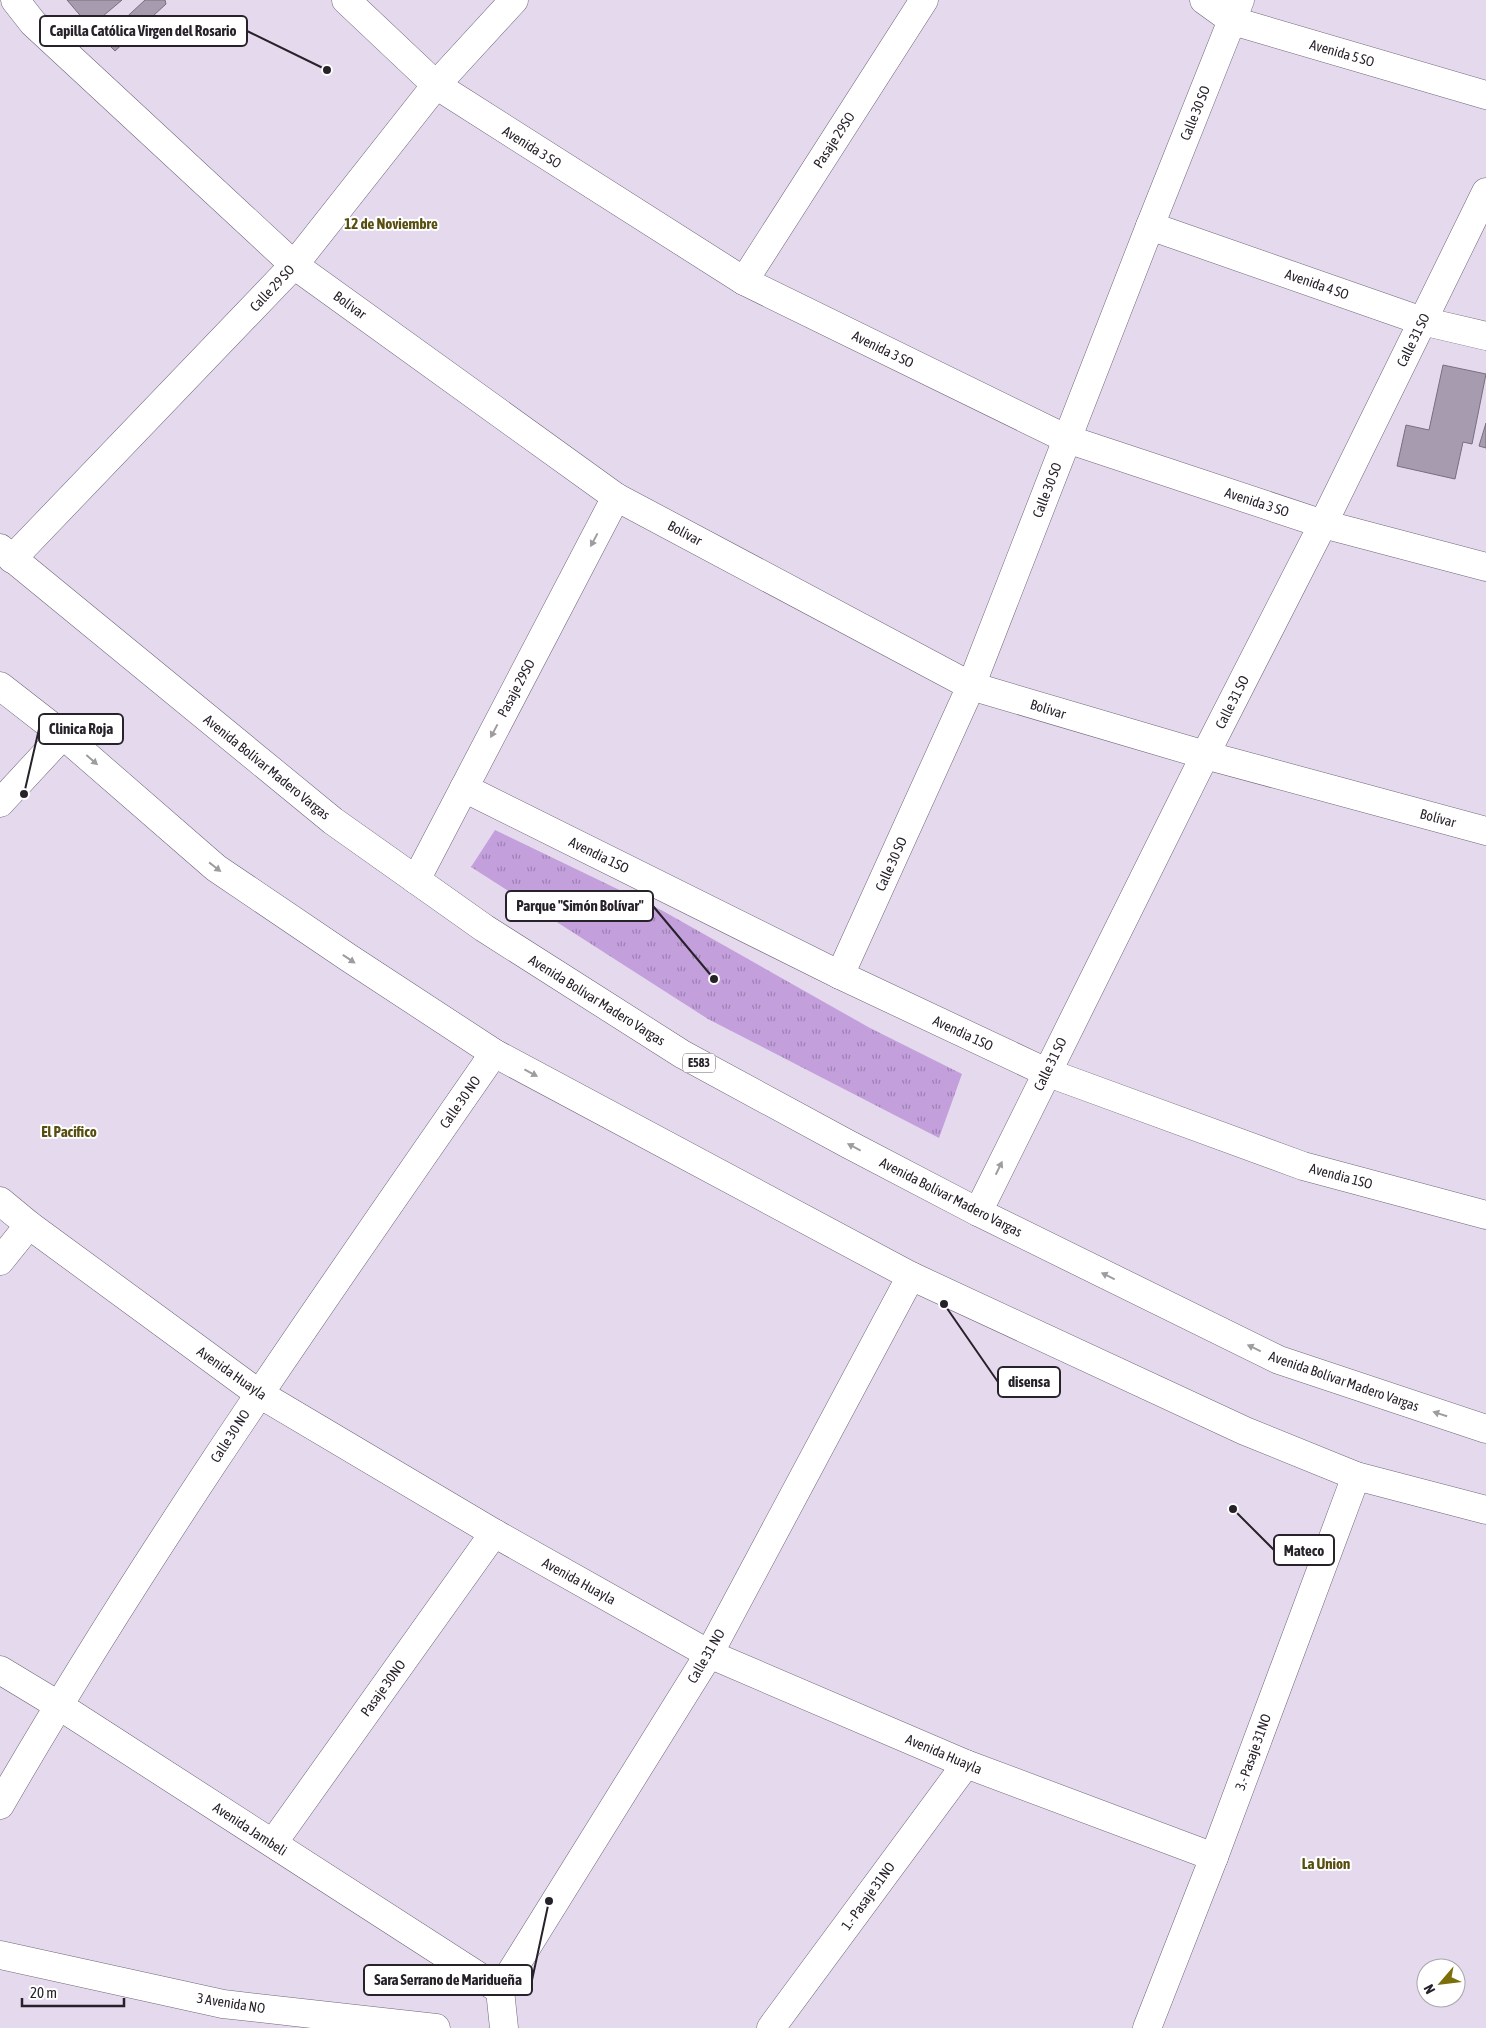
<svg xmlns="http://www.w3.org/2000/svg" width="1486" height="2028" viewBox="0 0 1486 2028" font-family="'Asap Condensed',sans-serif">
<defs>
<pattern id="park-tufts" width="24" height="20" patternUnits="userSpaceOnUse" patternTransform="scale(1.25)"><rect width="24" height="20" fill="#c39fdc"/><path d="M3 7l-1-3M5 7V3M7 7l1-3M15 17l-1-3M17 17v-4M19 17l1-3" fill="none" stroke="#9e81b3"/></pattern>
</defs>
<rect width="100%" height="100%" fill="#e5d9ee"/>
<path fill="url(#park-tufts)" d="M495,830L663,911L870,1028L962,1074L939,1138L708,1019L471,867Z"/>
<g fill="#a79caf" stroke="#796e81">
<path d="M67,0H122L90,27Z"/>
<path d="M145,0H165L166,4L115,51L103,39Z"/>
<path d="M1443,365L1486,374L1472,444L1463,442L1455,479L1397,466L1406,425L1429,430Z"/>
<path d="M1486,423V448L1479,446Z"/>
</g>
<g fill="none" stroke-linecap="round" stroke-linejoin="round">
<defs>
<g id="minor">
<path d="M15,0L33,23L294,265L616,497L971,686L1205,755L1486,831"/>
<path d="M346,0L436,85L744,281L1067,439L1323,524L1486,567"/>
<path d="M1204,0L1233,21L1486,95"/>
<path d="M1150,226L1422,321L1486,336"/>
<path d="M744,281L924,0"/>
<path d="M12,559L294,265L436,85L514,0"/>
<path d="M464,788L840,975L1046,1072L1303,1166L1486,1215"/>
<path d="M0,803L63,735"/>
<path d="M416,880L616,497"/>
<path d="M840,975L971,686L1150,226L1240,0"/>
<path d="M0,1201L29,1225L258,1393L494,1533L709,1654L966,1764L1214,1857"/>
<path d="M978,1212L1205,755L1323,524L1486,192"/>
<path d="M0,1261L29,1225"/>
<path d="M0,1670L58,1705L500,1990"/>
<path d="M0,1805C150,1545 323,1300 494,1053"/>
<path d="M273,1843L494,1533"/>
<path d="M0,1955L223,2004L436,2028"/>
<path d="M504,2028L500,1990L709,1654L911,1276"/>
<path d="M771,2028L966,1764"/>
<path d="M1147,2028L1214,1857L1356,1476"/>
</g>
<g id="primary">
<path d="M0,548L333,821L484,928L682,1054L848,1144L978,1212L1279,1360L1486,1429"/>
<path d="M0,686L63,735L216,868L349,958L494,1053L911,1276L1245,1431L1356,1476L1486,1510"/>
</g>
</defs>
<use href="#minor" stroke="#6f6577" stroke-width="29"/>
<use href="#primary" stroke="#6f6577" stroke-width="29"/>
<use href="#minor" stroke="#fff" stroke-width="28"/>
<use href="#primary" stroke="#fff" stroke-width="28"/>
</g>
<defs><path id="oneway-solid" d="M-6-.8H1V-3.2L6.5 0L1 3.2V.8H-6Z" transform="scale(1.25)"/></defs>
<g fill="#9e9c9f">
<use href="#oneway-solid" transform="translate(594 540) rotate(118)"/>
<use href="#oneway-solid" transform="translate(494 731) rotate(118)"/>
<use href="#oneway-solid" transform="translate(92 760) rotate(41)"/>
<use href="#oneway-solid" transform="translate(215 867) rotate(38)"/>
<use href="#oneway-solid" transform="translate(349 959) rotate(34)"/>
<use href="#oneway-solid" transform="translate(531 1073) rotate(28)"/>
<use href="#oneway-solid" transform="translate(854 1147) rotate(-152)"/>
<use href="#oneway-solid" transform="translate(999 1168) rotate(-64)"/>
<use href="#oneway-solid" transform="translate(1108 1276) rotate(-154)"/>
<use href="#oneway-solid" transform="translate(1254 1348) rotate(-154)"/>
<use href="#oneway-solid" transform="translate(1440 1414) rotate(-162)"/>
</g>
<g text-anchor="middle" stroke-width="4" stroke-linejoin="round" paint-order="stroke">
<rect fill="#fff" stroke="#68646a" stroke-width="1" x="683" y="1053.5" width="32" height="19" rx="4"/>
<g font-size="12" font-weight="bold" fill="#27222a">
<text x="699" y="1067">E583</text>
</g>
<g font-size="14" fill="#27222a" stroke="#fff">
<text transform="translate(1342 53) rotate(16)" y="5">Avenida 5 SO</text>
<text transform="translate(1195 113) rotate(-68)" y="5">Calle 30 SO</text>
<text transform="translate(834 140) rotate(-57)" y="5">Pasaje 29SO</text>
<text transform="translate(532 147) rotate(32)" y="5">Avenida 3 SO</text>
<text transform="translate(1317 284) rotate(19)" y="5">Avenida 4 SO</text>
<text transform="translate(272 288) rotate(-47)" y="5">Calle 29 SO</text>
<text transform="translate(350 305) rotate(36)" y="5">Bolívar</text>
<text transform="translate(1413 340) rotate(-64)" y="5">Calle 31 SO</text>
<text transform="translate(883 349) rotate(26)" y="5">Avenida 3 SO</text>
<text transform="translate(1047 490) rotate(-69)" y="5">Calle 30 SO</text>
<text transform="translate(1257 502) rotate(18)" y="5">Avenida 3 SO</text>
<text transform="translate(685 533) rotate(28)" y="5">Bolívar</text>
<text transform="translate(516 688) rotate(-62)" y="5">Pasaje 29SO</text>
<text transform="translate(1232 702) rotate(-63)" y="5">Calle 31 SO</text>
<text transform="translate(1048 709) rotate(17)" y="5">Bolívar</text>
<text transform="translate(267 767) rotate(39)" y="5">Avenida Bolívar Madero Vargas</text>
<text transform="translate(1438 818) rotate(15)" y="5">Bolívar</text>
<text transform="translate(599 855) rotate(26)" y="5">Avendia 1SO</text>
<text transform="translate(891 864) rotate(-66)" y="5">Calle 30 SO</text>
<text transform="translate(597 1000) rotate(32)" y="5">Avenida Bolívar Madero Vargas</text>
<text transform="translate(963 1033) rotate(25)" y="5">Avendia 1SO</text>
<text transform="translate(1050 1064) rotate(-64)" y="5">Calle 31 SO</text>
<text transform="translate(460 1102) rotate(-55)" y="5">Calle 30 NO</text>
<text transform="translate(1341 1176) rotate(15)" y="5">Avendia 1SO</text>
<text transform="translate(951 1197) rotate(27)" y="5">Avenida Bolívar Madero Vargas</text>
<text transform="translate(232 1373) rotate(35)" y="5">Avenida Huayla</text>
<text transform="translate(1344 1381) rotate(19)" y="5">Avenida Bolívar Madero Vargas</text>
<text transform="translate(230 1436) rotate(-57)" y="5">Calle 30 NO</text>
<text transform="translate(579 1581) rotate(29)" y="5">Avenida Huayla</text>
<text transform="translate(706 1656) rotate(-60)" y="5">Calle 31 NO</text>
<text transform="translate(383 1688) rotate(-54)" y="5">Pasaje 30NO</text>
<text transform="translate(1253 1752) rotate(-70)" y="5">3.- Pasaje 31NO</text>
<text transform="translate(944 1754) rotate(23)" y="5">Avenida Huayla</text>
<text transform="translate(250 1829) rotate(33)" y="5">Avenida Jambeli</text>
<text transform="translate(868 1896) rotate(-54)" y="5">1.- Pasaje 31NO</text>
<text transform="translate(231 2003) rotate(9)" y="5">3 Avenida NO</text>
</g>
<g font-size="15" font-weight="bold" fill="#574e10" stroke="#fff">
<text x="391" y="229">12 de Noviembre</text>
<text x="69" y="1137">El Pacifico</text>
<text x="1326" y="1869">La Union</text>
</g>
</g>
<path fill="none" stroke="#27222a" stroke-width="2" d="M327 70L247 31M24 794L39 729M714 979L653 906M944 1304L998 1382M1233 1509L1274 1550M549 1901L532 1980"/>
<g fill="#27222a" stroke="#fff" stroke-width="2">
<circle cx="327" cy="70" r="5"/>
<circle cx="24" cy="794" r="5"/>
<circle cx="714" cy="979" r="5"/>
<circle cx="944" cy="1304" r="5"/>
<circle cx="1233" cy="1509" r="5"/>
<circle cx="549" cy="1901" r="5"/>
</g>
<g fill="#fff" stroke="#27222a" stroke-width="2">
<rect x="40" y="16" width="207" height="30" rx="5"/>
<rect x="39" y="714" width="84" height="30" rx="5"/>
<rect x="506" y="891" width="147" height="30" rx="5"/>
<rect x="998" y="1367" width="62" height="30" rx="5"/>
<rect x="1274" y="1535" width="60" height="30" rx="5"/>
<rect x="364" y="1965" width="168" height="30" rx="5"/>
</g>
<g font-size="15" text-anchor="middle" font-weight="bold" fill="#27222a">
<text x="143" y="36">Capilla Católica Virgen del Rosario</text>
<text x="81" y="734">Clinica Roja</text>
<text x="580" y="911">Parque "Simón Bolívar"</text>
<text x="1029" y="1387">disensa</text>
<text x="1304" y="1556">Mateco</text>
<text x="448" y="1985">Sara Serrano de Maridueña</text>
</g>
<g transform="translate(1441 1983) rotate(242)"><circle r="24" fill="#ffffff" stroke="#a9a7aa"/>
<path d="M0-4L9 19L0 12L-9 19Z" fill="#7b6e0b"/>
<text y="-8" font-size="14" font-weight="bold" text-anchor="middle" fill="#27222a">N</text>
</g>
<path d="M22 1998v8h102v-8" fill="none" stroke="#27222a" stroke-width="2.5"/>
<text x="30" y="1998" font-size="15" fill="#27222a" stroke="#ffffff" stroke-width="4" paint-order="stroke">20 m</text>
</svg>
